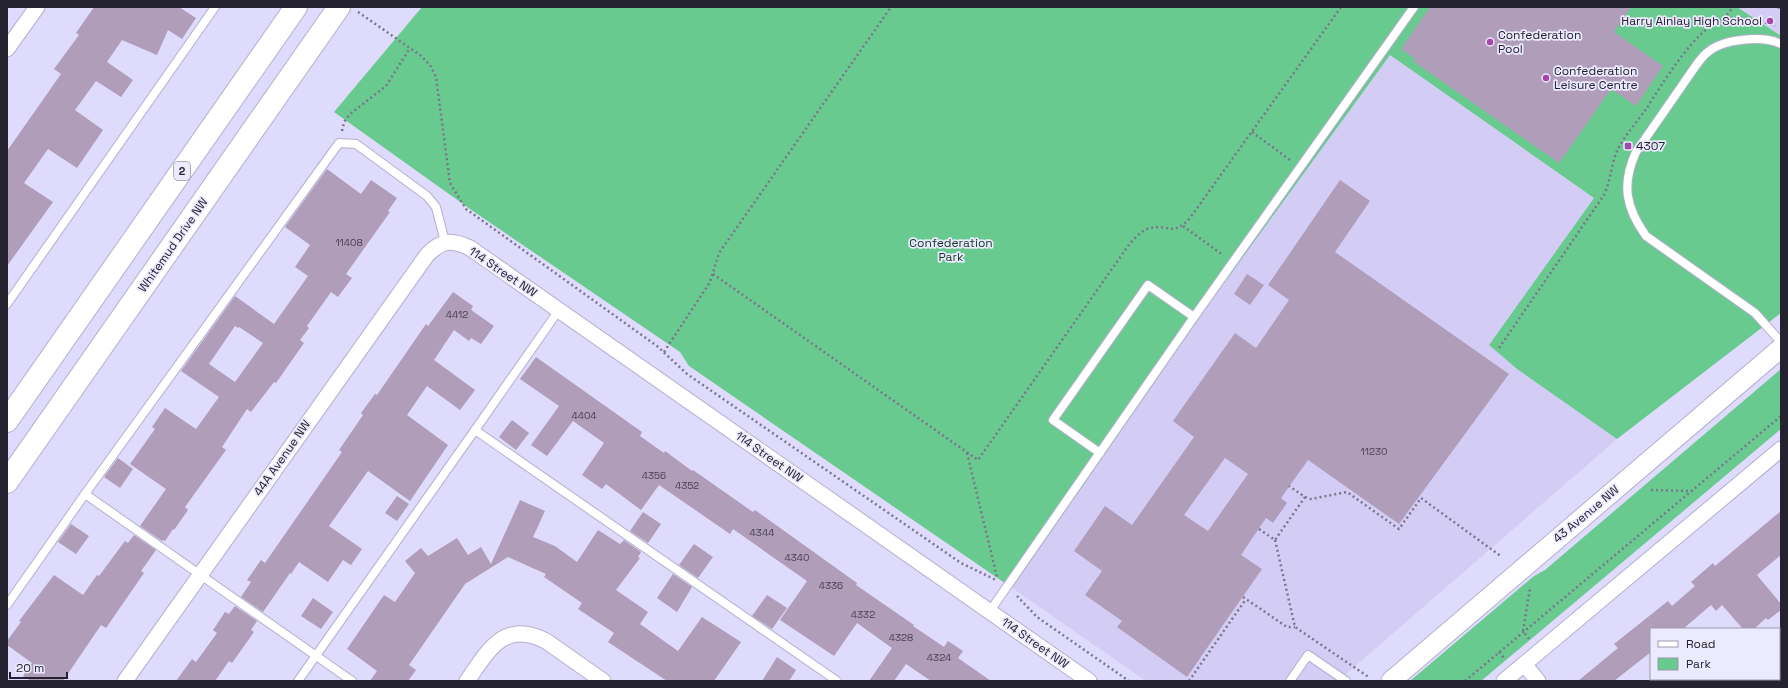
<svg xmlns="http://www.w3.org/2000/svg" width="1788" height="688" viewBox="0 0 1788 688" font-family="'Space Grotesk',sans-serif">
<rect width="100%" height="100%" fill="#dfdbfc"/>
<g fill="#d3cdf5">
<path d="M1737,7H1781V36Z"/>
<path d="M1390,55L1594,198L1490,345L1513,366L1617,439L1338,681H1146L1012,588L1205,310Z"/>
</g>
<g fill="#69ca90">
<path d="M422,7H1737L1781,36V313L1617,439L1517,369L1489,345L1594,198L1390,55L1209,304L1012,588L689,366L680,352L470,209L334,112Z"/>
<path d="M1781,369V429L1481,681H1410L1534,576L1545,570Z"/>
</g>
<g fill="#b09db9" fill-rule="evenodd">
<path d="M94,7H179L196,18L182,39L168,30L157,55L122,40L107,62L133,80L121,97L96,81L75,110L103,130L77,168L48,149L24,183L53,202L7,266V151L61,74L54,69L79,35L76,33Z"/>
<path d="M1430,7H1631L1614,32L1663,66L1636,106L1611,89L1559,163L1413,61L1415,59L1401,49Z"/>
<path d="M327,169L361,194L371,180L397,198L388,211L390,212L346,274L352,278L338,297L331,292L307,326L309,328L300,340L304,343L276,383L274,382L251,412L247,409L222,447L226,450L185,507L188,510L174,530L173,529L165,541L163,540L162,541L140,526L166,489L130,464L155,429L152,427L165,408L196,429L219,397L181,371L235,296L274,324L308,276L295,267L310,245L285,227ZM235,326L238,328L239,327L263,343L235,382L209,364Z"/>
<path d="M1340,180L1370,201L1335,252L1509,374L1399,524L1308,460L1281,498L1287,503L1273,523L1266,518L1241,555L1262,569L1187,677L1117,627L1122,621L1085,595L1102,571L1074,551L1105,506L1132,525L1194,437L1173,421L1235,333L1256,348L1289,300L1268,285ZM1225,458L1248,474L1208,531L1184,515Z"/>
<path d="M1247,274L1264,285L1250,305L1234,294Z"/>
<path d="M453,292L473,306L471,310L494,326L481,344L471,338L469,341L454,330L434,360L475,390L460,410L427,386L407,415L448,445L410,501L368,471L329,526L362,549L351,565L343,560L328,582L299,562L291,574L290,573L263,612L241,597L251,582L247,580L261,560L265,563L342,452L339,450L363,415L361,413L375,394L377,395L426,324L428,326Z"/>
<path d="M536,357L642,432L640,436L664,453L665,451L692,471L693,470L753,512L755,510L857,583L856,585L914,625L913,626L944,647L948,641L963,651L958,658L991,681H931L906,664L894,681H869L892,648L857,623L834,656L780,620L807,581L733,529L730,534L659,485L641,510L606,484L602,489L582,475L604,443L573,421L547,456L531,445L559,406L520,379Z"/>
<path d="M512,420L529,433L516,450L499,437Z"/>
<path d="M118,458L133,469L120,488L104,477Z"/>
<path d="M397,496L409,504L397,521L385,513Z"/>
<path d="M520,500L545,511L533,537L555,546L577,562L598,530L620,544L624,540L641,552L638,557L640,558L616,590L648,612L640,624L678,651L702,617L741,642L714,681H667L608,642L614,633L578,609L582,603L544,577L546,574L508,557L465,584L409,665L416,670L408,681H370L377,671L347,649L384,595L395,602L415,573L405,561L421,548L428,556L457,538L468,555L481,547L491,564Z"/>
<path d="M1781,511V555L1757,575L1781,604V610L1768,620L1766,618L1754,629H1743L1722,605L1716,611L1711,605L1683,629H1651V652L1614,681H1578L1618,648L1614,644L1668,601L1672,606L1695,586L1691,582L1713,563L1715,566Z"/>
<path d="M643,512L661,524L648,543L630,531Z"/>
<path d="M71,524L89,536L76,554L58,542Z"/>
<path d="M134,535L156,550L141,571L144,573L106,628L101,625L63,681H31L23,676L32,663L7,645V641L21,622L19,621L54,575L83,595L97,575L99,576L125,541L128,543Z"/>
<path d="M694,544L713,557L698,578L679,565Z"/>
<path d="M673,574L692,587L677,612L657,598Z"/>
<path d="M767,595L787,608L772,629L752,616Z"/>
<path d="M313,598L333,612L321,629L301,616Z"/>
<path d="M235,606L257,621L251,630L254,632L232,663L229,661L215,681H176L192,659L196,662L217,633L213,630L225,612L229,614Z"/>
<path d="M777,657L796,670L789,681H762Z"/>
</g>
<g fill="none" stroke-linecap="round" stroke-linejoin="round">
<defs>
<g id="service">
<path d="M1781,44C1763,35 1723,39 1708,52C1704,55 1700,60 1697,64L1636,152C1621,185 1626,208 1646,236L1755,313L1781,342"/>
<path d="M7,304L215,7"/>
<path d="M475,430L837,681"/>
<path d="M1100,453L1053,420L1148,285L1194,317"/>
<path d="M85,494L352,681"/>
<path d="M7,605L85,494L339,143L356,144L427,196L436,207L445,242"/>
<path d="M990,611L1194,317L1414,7"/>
<path d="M1779,639L1781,637"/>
<path d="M298,681L475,430L559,310"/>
<path d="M1290,681L1308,655L1346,681"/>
<path d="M1728,681L1730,679"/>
</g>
<g id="minor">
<path d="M7,49L37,7"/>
<path d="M1524,664L1538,681"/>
<path d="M125,681L427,255C442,240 451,239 470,248L1089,681"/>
<path d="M467,681C488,651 504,619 546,641L603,681"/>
<path d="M1504,681L1781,449"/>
</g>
<path id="tertiary" d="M1391,681L1781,348"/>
<g id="motorway">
<path d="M7,421L296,7"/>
<path d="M7,482L339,7"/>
</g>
</defs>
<use href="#service" stroke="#b3afce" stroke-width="10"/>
<use href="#minor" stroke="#b3afce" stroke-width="17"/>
<use href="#tertiary" stroke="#b3afce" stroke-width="21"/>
<use href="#motorway" stroke="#b3afce" stroke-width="24"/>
<g stroke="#79768c" stroke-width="2.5" stroke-dasharray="2 3" stroke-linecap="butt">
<path d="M1778,7L1781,9"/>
<path d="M358,12L420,55L430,65L436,77L450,183L466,209L657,346L687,374L961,563L996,580"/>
<path d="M1724,19L1733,7"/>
<path d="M342,131L344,122L350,114L386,86L410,48"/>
<path d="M1252,132L1290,160"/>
<path d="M1183,226L1223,255"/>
<path d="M713,274L978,460L1128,246C1134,239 1141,230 1150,228C1169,224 1173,237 1190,218L1341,7"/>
<path d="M1499,348L1604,195C1611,180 1611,163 1618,149C1625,135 1637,122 1646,109C1662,85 1696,26 1725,19C1740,16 1761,20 1775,26"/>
<path d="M664,352L710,282L719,253L891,7"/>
<path d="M967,453L997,577"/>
<path d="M1651,490L1692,491"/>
<path d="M1305,497L1311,499L1347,492L1399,529L1421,498L1502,557"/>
<path d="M1259,529L1275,540L1305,497L1289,486"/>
<path d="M1275,540L1295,627L1370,678"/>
<path d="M1017,596L1037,617L1129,681"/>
<path d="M1243,597L1287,627H1295"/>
<path d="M1529,639L1523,631L1530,588"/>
<path d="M1499,652L1505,659"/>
<path d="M1189,681L1246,599"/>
<path d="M1465,681L1781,416"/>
</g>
<use href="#service" stroke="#fff" stroke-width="8"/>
<use href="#minor" stroke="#fff" stroke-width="15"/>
<use href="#tertiary" stroke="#fff" stroke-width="19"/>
<use href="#motorway" stroke="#fff" stroke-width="22"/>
</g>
<g fill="#a645ac" stroke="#eceafe" stroke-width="1.5">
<circle cx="1770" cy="21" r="4"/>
<circle cx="1490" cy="42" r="4"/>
<circle cx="1546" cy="78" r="4"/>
<rect x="1624" y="142" width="8" height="8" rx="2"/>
</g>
<g text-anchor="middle" stroke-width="3.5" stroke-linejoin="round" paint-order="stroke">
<g font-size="10" fill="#474151">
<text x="349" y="246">11408</text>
<text x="457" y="318">4412</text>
<text x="584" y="419">4404</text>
<text x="1374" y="455">11230</text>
<text x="654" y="479">4356</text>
<text x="687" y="489">4352</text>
<text x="762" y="536">4344</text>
<text x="797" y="561">4340</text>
<text x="831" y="589">4336</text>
<text x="863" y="618">4332</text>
<text x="901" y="641">4328</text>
<text x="939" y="661">4324</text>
</g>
<rect fill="#eceafe" stroke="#605e6c" stroke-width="1" x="174" y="162" width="16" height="18" rx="3"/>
<g font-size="11" font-weight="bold" fill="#24222e">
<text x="182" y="175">2</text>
</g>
<g font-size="12" fill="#24222e" stroke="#eceafe" text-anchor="start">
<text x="1762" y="25" text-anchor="end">Harry Ainlay High School</text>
<text x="1498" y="39">Confederation<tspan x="1498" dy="14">Pool</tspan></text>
<text x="1554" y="75">Confederation<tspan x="1554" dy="14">Leisure Centre</tspan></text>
<text x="1636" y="150">4307</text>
</g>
<g font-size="12" fill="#0e3821" stroke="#eceafe">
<text x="951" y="247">Confederation<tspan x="951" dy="14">Park</tspan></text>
</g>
<g font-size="12" fill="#24222e" stroke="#eceafe">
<text transform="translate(173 245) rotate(-55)" y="4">Whitemud Drive NW</text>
<text transform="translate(503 272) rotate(34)" y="4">114 Street NW</text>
<text transform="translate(769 457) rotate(35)" y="4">114 Street NW</text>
<text transform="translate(282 458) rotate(-55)" y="4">44A Avenue NW</text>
<text transform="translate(1586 514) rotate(-40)" y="4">43 Avenue NW</text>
<text transform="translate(1035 643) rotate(35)" y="4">114 Street NW</text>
</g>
</g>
<rect width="1788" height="688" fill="none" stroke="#24222e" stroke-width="16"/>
<rect x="1650" y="628" width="130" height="52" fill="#eceafe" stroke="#9c9aab"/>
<rect x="1658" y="641" width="20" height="6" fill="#ffffff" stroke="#9c9aab"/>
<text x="1686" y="648" font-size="12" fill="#24222e">Road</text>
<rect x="1658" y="658" width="20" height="12" fill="#69ca90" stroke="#9c9aab"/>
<text x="1686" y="668" font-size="12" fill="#24222e">Park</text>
<path d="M10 672v6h57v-6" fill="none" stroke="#24222e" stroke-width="2"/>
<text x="16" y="672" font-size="12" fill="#24222e" stroke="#eceafe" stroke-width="3" paint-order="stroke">20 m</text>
</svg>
